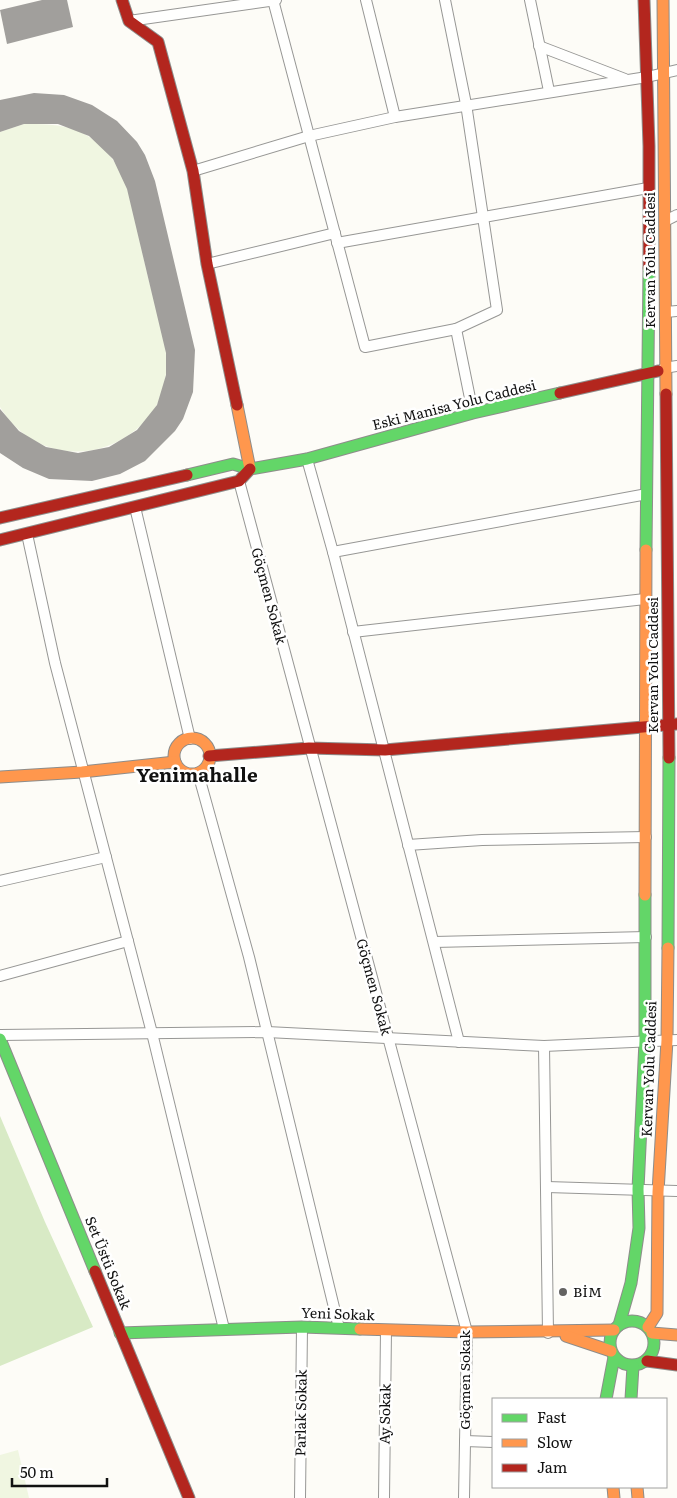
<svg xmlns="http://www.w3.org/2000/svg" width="677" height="1498" viewBox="0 0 677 1498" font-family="Literata,serif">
<rect width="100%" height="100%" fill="#fdfcf7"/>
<path fill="#d8eac5" d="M0,1116L45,1222L93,1327L0,1366Z"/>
<g fill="#f0f6e1">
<path d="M24,124C57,124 80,125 104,149C112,158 119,167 123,178C136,209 140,245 148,277C154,302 165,329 166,355C167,369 166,383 161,396C154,414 141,428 124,438C81,464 27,452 0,407V132Z"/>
<path d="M18,1450L29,1498H0V1455Z"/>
</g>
<g fill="#a19f9c">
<path d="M42,0H67L73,27L7,44L0,10Z"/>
<path d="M34,93L64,95L92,105L117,121L137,142L145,155L155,181L195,350L193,392L183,419L175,431L145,461L120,474L92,481L49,479L23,468L0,453V409L19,431L46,447L78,453L109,447L137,430L157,405L166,375V353L127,189L113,159L89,136L58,124H24L0,132V100Z"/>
</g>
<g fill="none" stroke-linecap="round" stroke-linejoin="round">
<defs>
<g id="street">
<path d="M273,0L365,347L456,329L497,310L466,104L445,0"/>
<path d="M366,0L395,117"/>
<path d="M530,0L549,91"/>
<path d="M129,21L276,0"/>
<path d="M539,46L625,79"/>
<path d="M193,171L309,136L395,117L647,77L677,70"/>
<path d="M665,221L677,215"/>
<path d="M337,243L648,188"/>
<path d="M207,264L335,233"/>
<path d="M666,312L677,311"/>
<path d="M456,329L473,413"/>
<path d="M664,368L677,366"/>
<path d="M307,459L333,552L459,1042"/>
<path d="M239,481L467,1332L464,1498"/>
<path d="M135,507L190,739"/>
<path d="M27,534L55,663L152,1033L224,1329"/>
<path d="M333,552L647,494"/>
<path d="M353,632L645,599"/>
<path d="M198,773L249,957L339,1328"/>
<path d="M408,845L482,840L646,837"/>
<path d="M0,881L106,857"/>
<path d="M434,942L646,937"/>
<path d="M0,976L128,941"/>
<path d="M0,1035L267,1032L544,1046L677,1040"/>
<path d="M544,1046L548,1333"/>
<path d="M547,1187L677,1191"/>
<path d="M465,1441L493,1442"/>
<path d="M300,1498L302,1327"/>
<path d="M384,1498L386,1330"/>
</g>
<g id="fast">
<path d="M187,475L233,464L250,469L307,459L473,413L560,393"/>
<path d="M646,550L649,268"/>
<path d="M668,948L669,758"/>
<path d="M0,1039L95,1271"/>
<circle cx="632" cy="1343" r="22"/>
<path d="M619,1325L631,1283L639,1228L638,1189L645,1041V895"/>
<path d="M120,1333L302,1327L360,1329"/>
<path d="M606,1399L614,1357"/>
<path d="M631,1399L633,1366"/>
</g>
<g id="slow">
<path d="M663,0L666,394"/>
<path d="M237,405L250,469"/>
<circle cx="192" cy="756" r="18"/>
<path d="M0,777L82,772L175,762"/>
<path d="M645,895L646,550"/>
<path d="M648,1327L657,1313L658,1192L667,1040L668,948"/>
<path d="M360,1329L467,1332L614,1330"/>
<path d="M652,1333L677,1335"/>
<path d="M566,1336L611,1351"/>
<path d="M613,1487L614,1498"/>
<path d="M637,1487L638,1498"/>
</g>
<g id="jam">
<path d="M122,0L129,21L158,42L193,171L207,264L237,405"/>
<path d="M644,0L649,146V268"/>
<path d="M560,393L658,371"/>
<path d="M666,394L669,758"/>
<path d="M0,518L187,475"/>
<path d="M0,540L239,481L250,469"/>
<path d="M209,756L309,748L385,750L677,724"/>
<path d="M95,1271L189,1498"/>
<path d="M647,1361L677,1365"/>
</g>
</defs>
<use href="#street" stroke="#979795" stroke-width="12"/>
<use href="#fast" stroke="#8e8d8b" stroke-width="13"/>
<use href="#slow" stroke="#8e8d8b" stroke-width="13"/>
<use href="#jam" stroke="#8e8d8b" stroke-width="13"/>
<use href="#street" stroke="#fffffe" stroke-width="10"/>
<use href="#fast" stroke="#63d668" stroke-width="11"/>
<use href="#slow" stroke="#ff974d" stroke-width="11"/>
<use href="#jam" stroke="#b3261e" stroke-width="11"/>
</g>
<circle fill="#646362" stroke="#fff" stroke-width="2" cx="563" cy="1292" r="5"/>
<g text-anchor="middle" stroke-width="5" stroke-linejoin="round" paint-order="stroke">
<g font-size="14" fill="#111" stroke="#fff">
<text transform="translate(650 260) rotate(-90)" y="5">Kervan Yolu Caddesi</text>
<text transform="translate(454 405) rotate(-14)" y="5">Eski Manisa Yolu Caddesi</text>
<text transform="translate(269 596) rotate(75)" y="5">Göçmen Sokak</text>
<text transform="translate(653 665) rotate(-90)" y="5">Kervan Yolu Caddesi</text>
<text transform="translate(374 987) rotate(75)" y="5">Göçmen Sokak</text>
<text transform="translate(649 1069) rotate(-88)" y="5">Kervan Yolu Caddesi</text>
<text transform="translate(108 1263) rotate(68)" y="5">Set Üstü Sokak</text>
<text transform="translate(338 1314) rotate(2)" y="5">Yeni Sokak</text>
<text transform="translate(465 1380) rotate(-90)" y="5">Göçmen Sokak</text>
<text transform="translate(301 1413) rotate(-89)" y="5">Parlak Sokak</text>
<text transform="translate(385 1414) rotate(-89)" y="5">Ay Sokak</text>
</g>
<g font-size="14" fill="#111" stroke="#fff" text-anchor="start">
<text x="573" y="1297">BİM</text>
</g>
<g font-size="19" font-weight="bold" fill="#111" stroke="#fff">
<text x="197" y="782">Yenimahalle</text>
</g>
</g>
<rect x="492" y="1398" width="175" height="90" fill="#ffffff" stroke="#a0a0a0"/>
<rect x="502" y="1414" width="25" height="8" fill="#63d668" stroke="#a0a0a0"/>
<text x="537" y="1423" font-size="15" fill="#111111">Fast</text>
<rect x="502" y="1439" width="25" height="8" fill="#ff974d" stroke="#a0a0a0"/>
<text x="537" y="1448" font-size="15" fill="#111111">Slow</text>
<rect x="502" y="1464" width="25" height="8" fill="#b3261e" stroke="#a0a0a0"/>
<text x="537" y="1473" font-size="15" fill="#111111">Jam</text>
<path d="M12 1478v8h95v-8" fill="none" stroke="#111111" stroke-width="2.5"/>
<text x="20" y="1478" font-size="15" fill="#111111" stroke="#ffffff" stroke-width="4" paint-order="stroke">50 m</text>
</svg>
